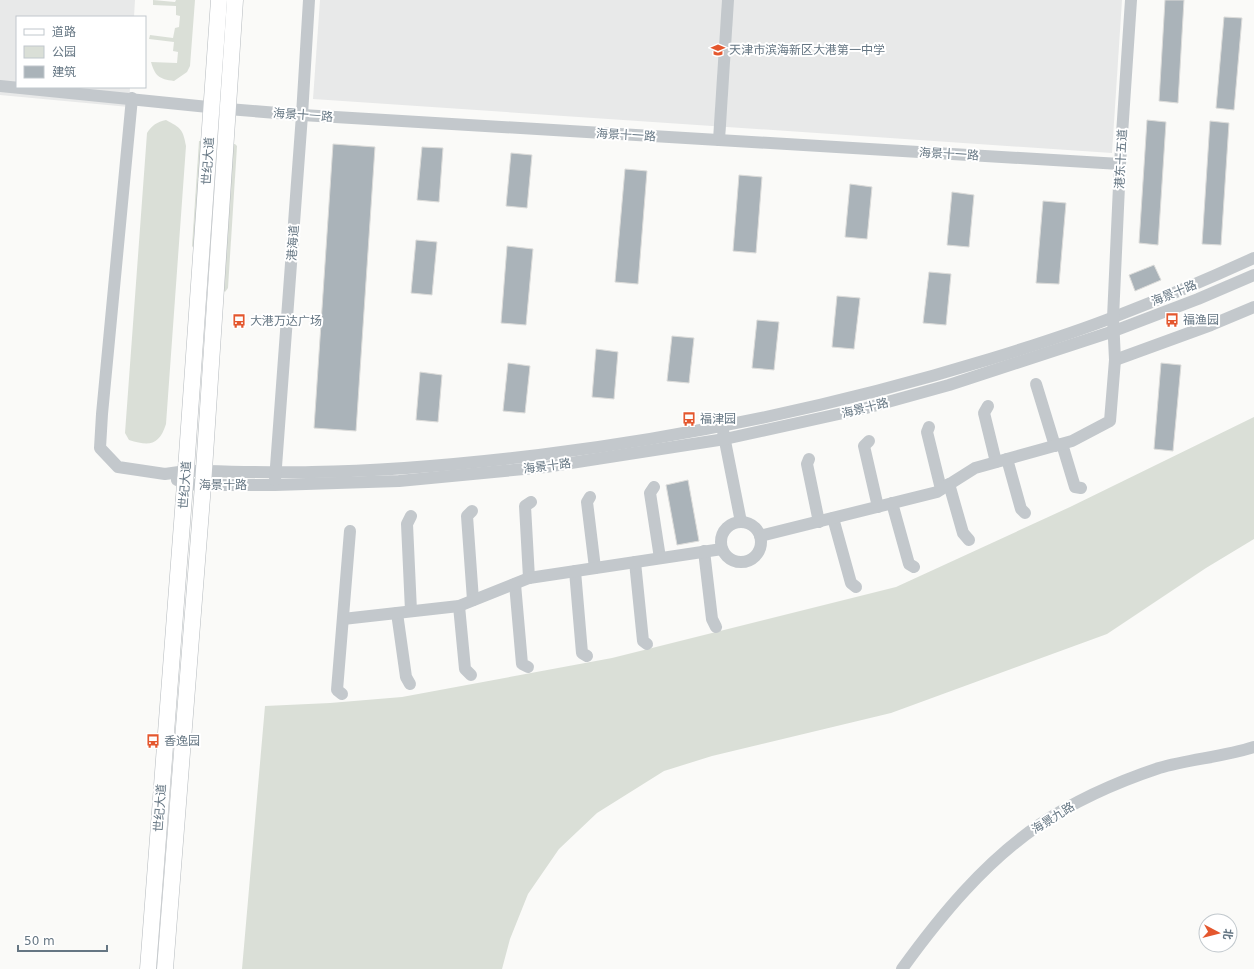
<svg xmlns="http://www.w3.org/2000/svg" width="1254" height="969" viewBox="0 0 1254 969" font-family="'DejaVu Sans','Noto Sans SC',sans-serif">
<rect width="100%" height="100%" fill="#fafaf8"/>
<g fill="#e8e9e9">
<path d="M0,0H135L134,17H17V87H130L129,107L0,95Z"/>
<path d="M320,0H1122L1112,153L313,99Z"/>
</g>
<g fill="#dadfd7">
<path d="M153,0L175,2L176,0H195L190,66L187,72L174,81C159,79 155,76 151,62L177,63L178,52L173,51L174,42L149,39L150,35L173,38L175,28L179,27L180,16L176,15V6L153,5Z"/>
<path d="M166,120C181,128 183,129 186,146L166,424C159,446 149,446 129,440L125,433L147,133C152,125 157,122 166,120Z"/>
<path d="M199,141H202L195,250L192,246Z"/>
<path d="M233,144H235L237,146L228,288L225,292L223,290Z"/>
<path d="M1254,417V539L1206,568L1107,634L891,713L712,756L664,771L597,813L559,849L528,894L510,939L502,969H242L265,706L330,703L402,697L612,658L896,587L1070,507Z"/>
</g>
<g fill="#aab3b9" stroke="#dcdcda">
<path d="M1165,0H1184L1178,103L1159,101Z"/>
<path d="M1224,17L1242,18L1234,110L1216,108Z"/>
<path d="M1147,120L1166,122L1158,245L1139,243Z"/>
<path d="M1210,121L1229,123L1221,245L1202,244Z"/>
<path d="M333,144L375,147L356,431L314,428Z"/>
<path d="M422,147L443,148L439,202L417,200Z"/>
<path d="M511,153L532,155L527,208L506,206Z"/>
<path d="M625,169L647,171L638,284L615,282Z"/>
<path d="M739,175L762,177L756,253L733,251Z"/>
<path d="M850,184L872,187L867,239L845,237Z"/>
<path d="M952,192L974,195L969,247L947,245Z"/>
<path d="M1043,201L1066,203L1059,284L1036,283Z"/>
<path d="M416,240L437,242L432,295L411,293Z"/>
<path d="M507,246L533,249L526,325L501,323Z"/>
<path d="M1154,265L1161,280L1135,291L1129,275Z"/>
<path d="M929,272L951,274L946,325L923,323Z"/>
<path d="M837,296L860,298L854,349L832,347Z"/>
<path d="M757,320L779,322L774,370L752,368Z"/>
<path d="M672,336L694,338L689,383L667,381Z"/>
<path d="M596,349L618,352L614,399L592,397Z"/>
<path d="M508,363L530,366L525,413L503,411Z"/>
<path d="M1161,363L1181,365L1173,451L1154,449Z"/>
<path d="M420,372L442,375L438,422L416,420Z"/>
<path d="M688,480L699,541L677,545L666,485Z"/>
</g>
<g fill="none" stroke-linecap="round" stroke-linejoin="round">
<defs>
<g id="major">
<path d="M148,969L185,484L219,0"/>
<path d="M165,969L203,485L235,0"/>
</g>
</defs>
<use href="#major" stroke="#b5babe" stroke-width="17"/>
<g stroke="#c3c8cc" stroke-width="12">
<path d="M0,86L228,109L302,115L1120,164"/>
<path d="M132,98L102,414L100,448L118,467L165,474L186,471H203C240,472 276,473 312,472C388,471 464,464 539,455C692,436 843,404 990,359C1032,346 1073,333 1114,317C1161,299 1208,279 1254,258"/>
<path d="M719,140L728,0"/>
<path d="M1115,360L1211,325L1254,307"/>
<path d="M1036,384L1055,446"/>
<path d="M988,406L984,413L996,462"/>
<path d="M929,427L927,432L941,489"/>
<path d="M723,431L741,522"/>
<path d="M869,441L864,446L878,507"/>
<path d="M1062,444L1075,487L1081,488"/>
<path d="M809,459L807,464L819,522"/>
<path d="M1007,459L1021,509L1025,513"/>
<path d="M177,480L185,484L203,485H275L399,481L545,467L725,439L866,408L949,385L1114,331L1198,299L1254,275"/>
<path d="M275,480L302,115L309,0"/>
<path d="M949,484L963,533L969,540"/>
<path d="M654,487L650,493L660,558"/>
<path d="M590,497L587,502L595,568"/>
<path d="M892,503L909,564L914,567"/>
<path d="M472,511L467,516L473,600"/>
<path d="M411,516L407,524L411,611"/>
<path d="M833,518L851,583L856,587"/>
<circle cx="741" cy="542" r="20"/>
<path d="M760,536L937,492L975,468L1072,441L1110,421L1115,360L1113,318L1120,164L1131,0"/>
<path d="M704,551L712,619L716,627"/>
<path d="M635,562L643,641L647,644"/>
<path d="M575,571L582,653L587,656"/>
<path d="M529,578L525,506L531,502"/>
<path d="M515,584L522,664L528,667"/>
<path d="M459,606L465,669L471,675"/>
<path d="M397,613L406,677L410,684"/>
<path d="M343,619L459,606L529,578L722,549"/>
<path d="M342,694L337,690L350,531"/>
<path d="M902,969C941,915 984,863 1039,825C1076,800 1117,782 1159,768C1190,759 1223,757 1254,747"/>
</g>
<use href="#major" stroke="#fff" stroke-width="16"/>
</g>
<defs>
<symbol id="school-bare" viewBox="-9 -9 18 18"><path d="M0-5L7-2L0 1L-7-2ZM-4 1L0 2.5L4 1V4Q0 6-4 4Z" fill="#e4572e" stroke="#fff" stroke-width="2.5" paint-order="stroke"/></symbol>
<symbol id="bus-bare" viewBox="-9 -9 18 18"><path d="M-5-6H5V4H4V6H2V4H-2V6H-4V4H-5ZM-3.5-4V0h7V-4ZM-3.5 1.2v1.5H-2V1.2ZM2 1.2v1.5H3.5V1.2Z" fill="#e4572e" stroke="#fff" stroke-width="2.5" paint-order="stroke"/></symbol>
</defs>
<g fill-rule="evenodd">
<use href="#school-bare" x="708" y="40" width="20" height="20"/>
<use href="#bus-bare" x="1162" y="310" width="20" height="20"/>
<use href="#bus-bare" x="229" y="311" width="20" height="20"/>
<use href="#bus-bare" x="679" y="409" width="20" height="20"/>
<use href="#bus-bare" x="143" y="731" width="20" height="20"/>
</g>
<g text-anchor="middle" stroke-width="4" stroke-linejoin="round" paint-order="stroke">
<g font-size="12" fill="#657683" stroke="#fff" text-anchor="start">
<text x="729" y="54">天津市滨海新区大港第一中学</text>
<text x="1183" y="324">福渔园</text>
<text x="250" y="325">大港万达广场</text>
<text x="700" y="423">福津园</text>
<text x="164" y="745">香逸园</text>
</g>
<g font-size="12" fill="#657683" stroke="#fff">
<text transform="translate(303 115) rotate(4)" y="4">海景十一路</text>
<text transform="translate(626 135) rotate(3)" y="4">海景十一路</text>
<text transform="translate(949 154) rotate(3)" y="4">海景十一路</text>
<text transform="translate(1121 159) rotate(-87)" y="4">港东十五道</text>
<text transform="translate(208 161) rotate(-86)" y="4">世纪大道</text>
<text transform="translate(293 243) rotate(-86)" y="4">港海道</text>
<text transform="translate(1174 293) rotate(-22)" y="4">海景十路</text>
<text transform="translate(865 408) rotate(-14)" y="4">海景十路</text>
<text transform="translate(547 466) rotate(-7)" y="4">海景十路</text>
<text transform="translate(185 485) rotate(-86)" y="4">世纪大道</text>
<text x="223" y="489">海景十路</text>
<text transform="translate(160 808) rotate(-86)" y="4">世纪大道</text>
<text transform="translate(1053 818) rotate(-32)" y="4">海景九路</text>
</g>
</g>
<rect x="16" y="16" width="130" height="72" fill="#ffffff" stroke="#c1c8cd"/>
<rect x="24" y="29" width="20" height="6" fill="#ffffff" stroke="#c1c8cd"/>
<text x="52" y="36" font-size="12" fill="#657683">道路</text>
<rect x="24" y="46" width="20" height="12" fill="#dadfd7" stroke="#c1c8cd"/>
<text x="52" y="56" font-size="12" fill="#657683">公园</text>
<rect x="24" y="66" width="20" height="12" fill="#aab3b9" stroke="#c1c8cd"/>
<text x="52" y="76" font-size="12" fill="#657683">建筑</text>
<g transform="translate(1218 933) rotate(97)"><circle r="19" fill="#ffffff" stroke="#c1c8cd"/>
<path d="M0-3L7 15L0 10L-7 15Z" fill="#e4572e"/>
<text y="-6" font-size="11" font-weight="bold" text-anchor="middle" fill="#657683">北</text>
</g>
<path d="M18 945v6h89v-6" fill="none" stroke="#657683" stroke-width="2"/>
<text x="24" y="945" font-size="12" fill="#657683" stroke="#ffffff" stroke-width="3" paint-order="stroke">50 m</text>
</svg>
